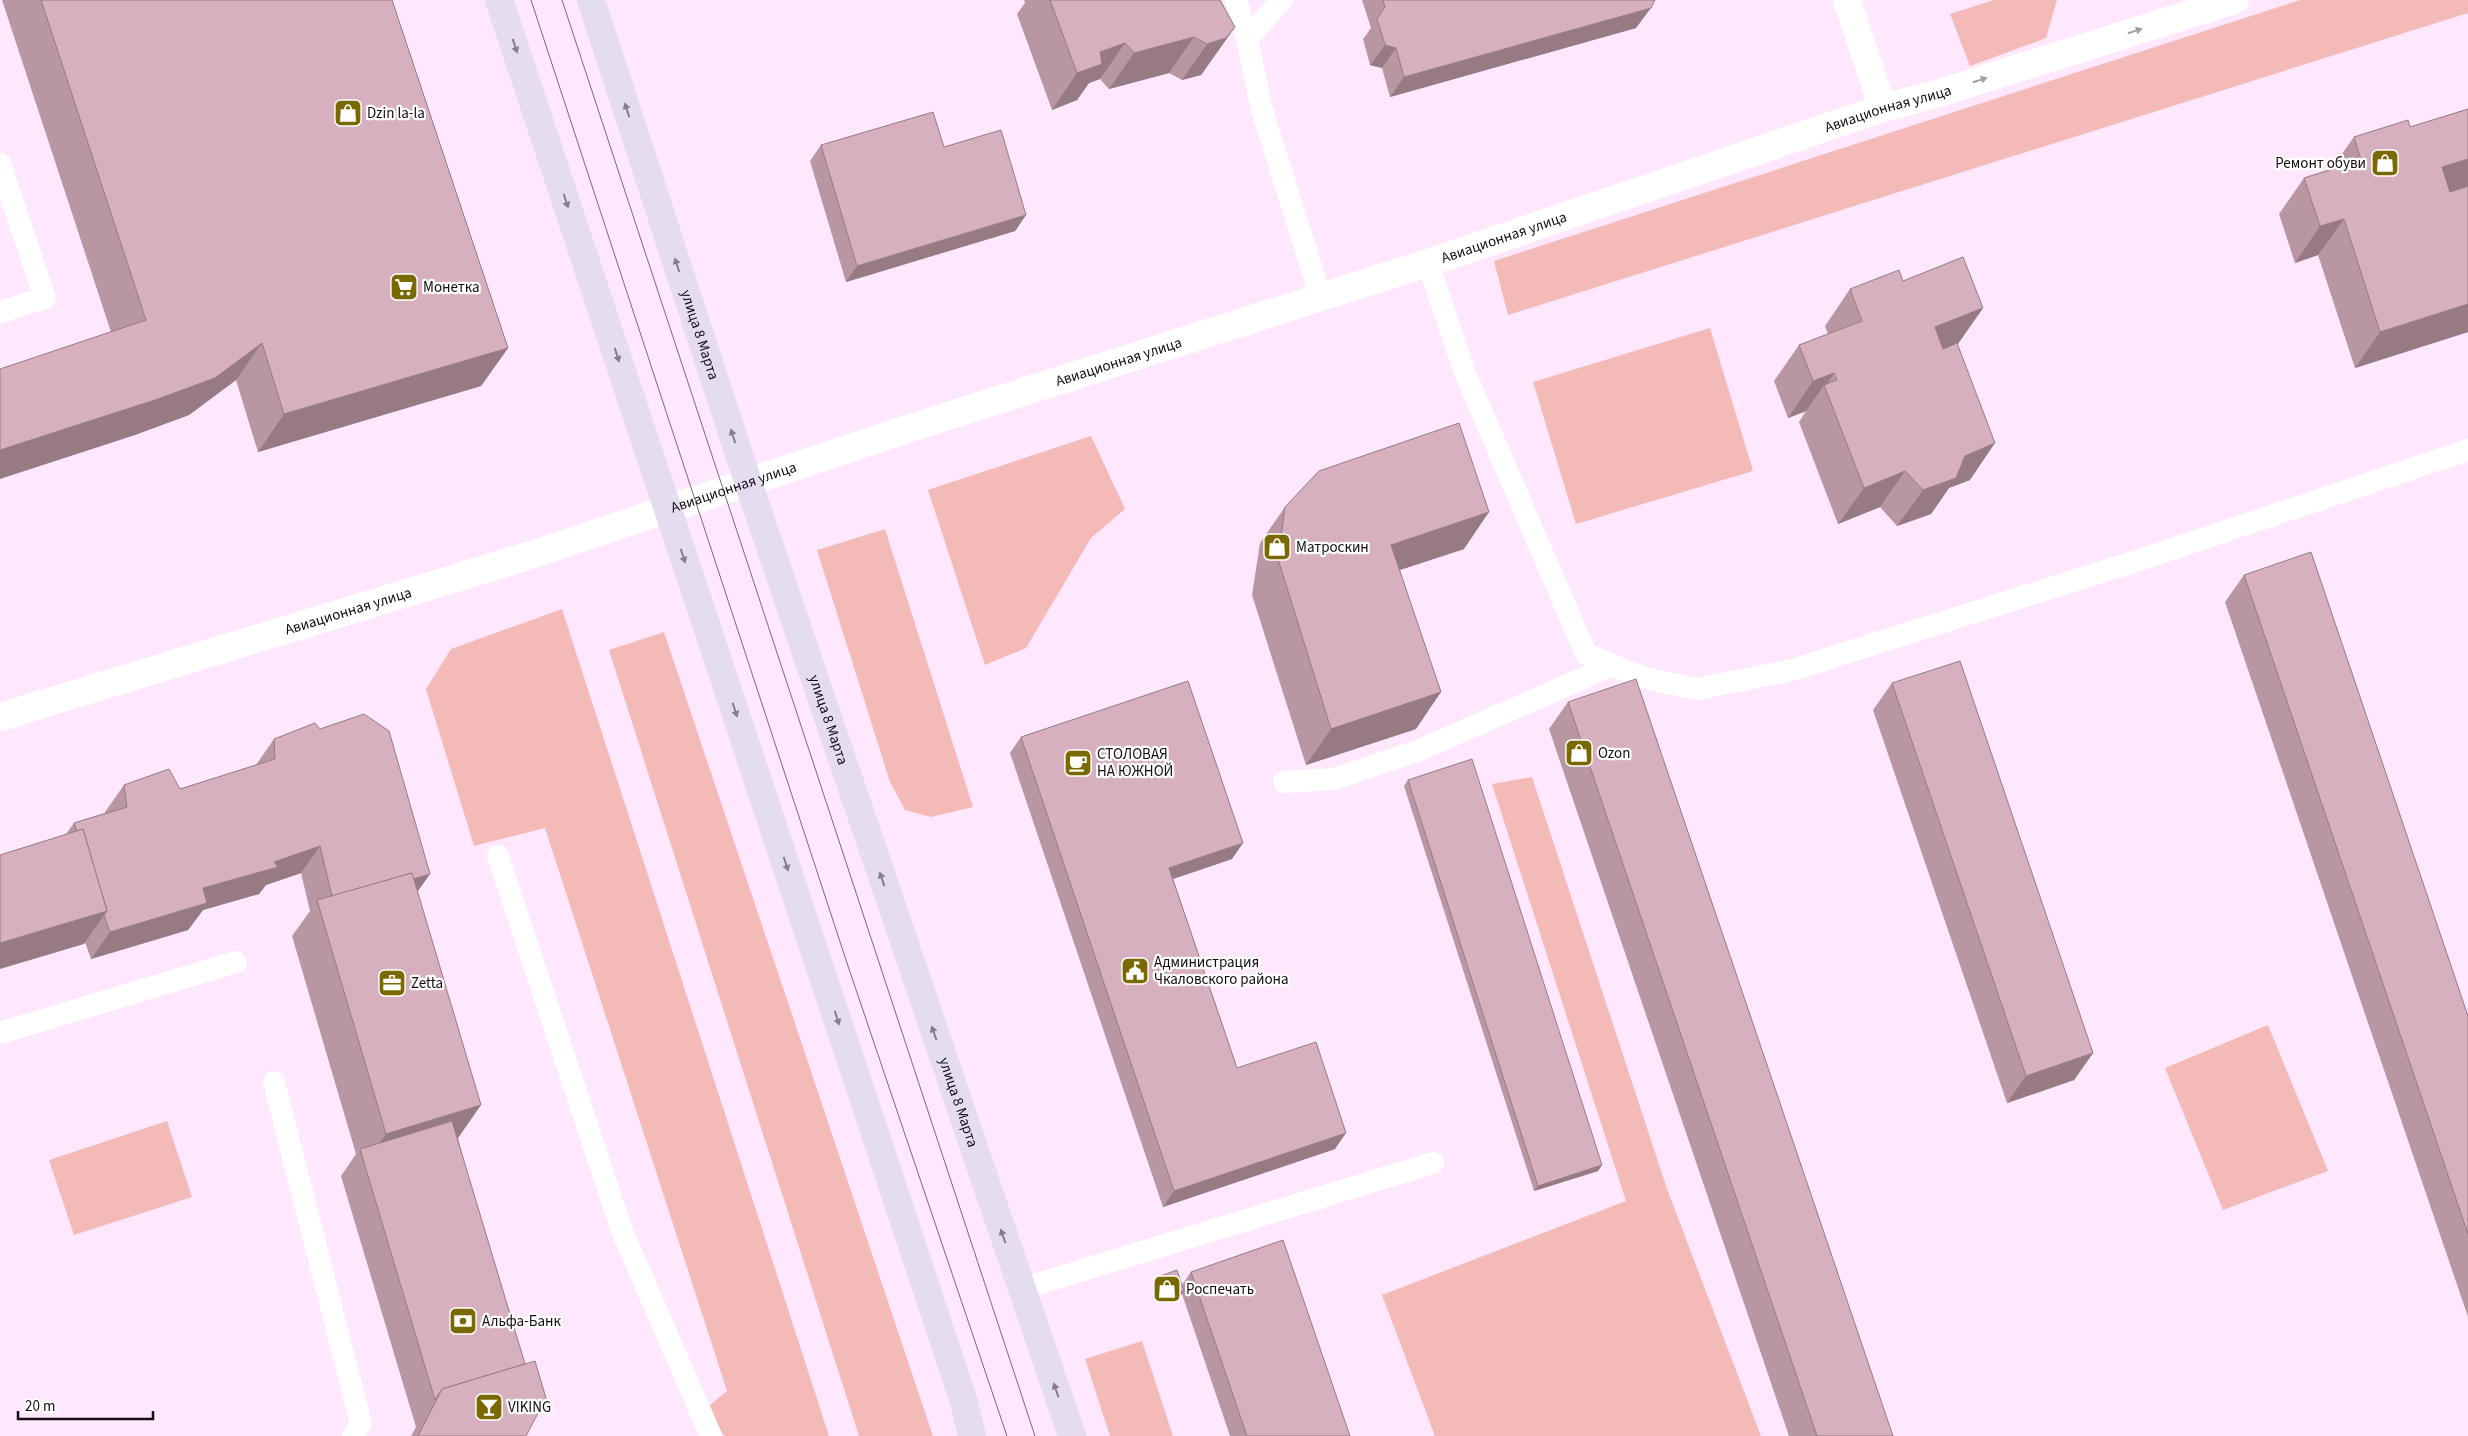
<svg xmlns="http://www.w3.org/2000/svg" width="2468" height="1436" viewBox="0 0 2468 1436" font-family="'Source Sans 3',sans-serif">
<rect width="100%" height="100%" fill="#ffe7fd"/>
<g fill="#f4bab8">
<path d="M1994,0H2057L2046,38L1970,66L1950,14Z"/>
<path d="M2300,0H2468V13L1508,315L1494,261Z"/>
<path d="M1710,328L1753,471L1576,524L1533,382Z"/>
<path d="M1091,436L1125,509L1091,538L1026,648L985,665L928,490Z"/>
<path d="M885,529L973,807L931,817L905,810L890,782L817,550Z"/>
<path d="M562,609L829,1436H725L699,1414L727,1391L545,828L474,846L426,689L451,649Z"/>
<path d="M664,632L933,1436H859L609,650Z"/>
<path d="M1532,777L1667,1189L1761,1436H1435L1382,1295L1626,1201L1492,784Z"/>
<path d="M2268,1025L2328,1171L2223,1210L2165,1068Z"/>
<path d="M167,1121L192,1197L74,1235L49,1160Z"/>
<path d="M1142,1341L1173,1436H1110L1085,1359Z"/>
</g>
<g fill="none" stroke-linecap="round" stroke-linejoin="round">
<g stroke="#fff" stroke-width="22">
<path d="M1236,0L1247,39L1262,110L1321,298"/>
<path d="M1247,39L1282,0"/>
<path d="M0,164L45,298L0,312"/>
<path d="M1428,263L1465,373L1586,654L1644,678L1697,689L1792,670L2139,560L2468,450"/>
<path d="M1284,782L1334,779L1420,750L1613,665"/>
<path d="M498,856L622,1231L711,1436"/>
<path d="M0,1033L236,962"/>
<path d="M274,1082L361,1424L353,1436"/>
<path d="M1021,1289L1433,1163"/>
</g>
<path stroke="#fff" stroke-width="28" id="s1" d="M0,717L528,556L668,509"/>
<g stroke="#fff" stroke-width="28">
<path d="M1847,0L1883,108"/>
<path id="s2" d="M668,509L904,430L1428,263L1883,108L1936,94L2235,0"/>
</g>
<g stroke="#e4ddef" stroke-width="28">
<path d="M499,0L964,1402L972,1436"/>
<path id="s3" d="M591,0L748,482L1072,1436"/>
</g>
<g stroke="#786977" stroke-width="1">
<path d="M531,0L847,963L1007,1436"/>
<path d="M562,0L1035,1436"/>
</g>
</g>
<g fill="#b897a3">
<path d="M2,0H392L508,348L481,386L258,452L236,380L189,415L132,436L111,332Z"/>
<path d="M1024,0H1220L1235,27L1201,75L1182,80L1169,73L1109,89L1100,79L1089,83L1077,100L1052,110L1017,14L1025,3Z"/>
<path d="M1362,0H1655L1636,28L1390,97L1382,68L1370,65L1363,39L1371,28Z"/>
<path d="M2468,109V332L2355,368L2318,255L2295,263L2279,214L2304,178L2331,169L2354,137L2410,127Z"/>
<path d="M821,145L944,147L1026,215L1015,231L846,282L810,161Z"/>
<path d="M1903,281L1983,308L1957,344L1970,480L1949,488L1931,514L1897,526L1880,507L1838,524L1799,422L1806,411L1788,418L1774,381L1799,345L1828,334L1825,326L1850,289Z"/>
<path d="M1285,507L1464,549L1400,570L1416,729L1306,765L1252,595L1260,543Z"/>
<path d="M2244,575L2468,1016V1317L2225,602Z"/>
<path d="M1892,683L2093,1053L2074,1080L2007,1103L1873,710Z"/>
<path d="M1568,702L1893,1436H1789L1549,729Z"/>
<path d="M1021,737L1232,859L1173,879L1237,1068L1335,1149L1163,1207L1010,753Z"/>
<path d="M274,739L417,892L458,1138L526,1436H411L416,1427L341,1176L356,1154L292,936L310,911L301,873L266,885L259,894L203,910L188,930L91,959L85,942L84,944L66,834L74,823L105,813V812L124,785L180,789L256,765Z"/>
<path d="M1408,780L1602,1165L1598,1171L1534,1191L1404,786Z"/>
<path d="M1191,1272L1350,1436H1230L1182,1294L1180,1296L1161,1303L1154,1282L1158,1277L1182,1285Z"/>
</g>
<g fill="#967b85">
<path d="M1651,8L1636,28L1390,97L1404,77Z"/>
<path d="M1235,27L1201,75L1182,80L1207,44Z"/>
<path d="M1194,37L1169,73L1109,89L1134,53Z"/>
<path d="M1125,43L1100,79L1089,83L1077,100L1052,110L1077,73L1100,52Z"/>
<path d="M1385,45L1396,48L1382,68L1370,65Z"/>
<path d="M2468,159V187L2416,204L2442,167Z"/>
<path d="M1026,215L1015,231L846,282L857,266Z"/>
<path d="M2344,219L2318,255L2295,263L2320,226Z"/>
<path d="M2468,304V332L2355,368L2380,332Z"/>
<path d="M1983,308L1958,344L1909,363L1935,327Z"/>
<path d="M262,343L236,380L189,415L132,436L0,479V450Z"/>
<path d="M508,348L481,386L258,452L284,414Z"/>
<path d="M1834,373L1825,387L1824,385L1806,411L1788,418L1813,381Z"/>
<path d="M1995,443L1970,480L1949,488L1931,514L1897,526L1923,490L1965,456Z"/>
<path d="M1905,471L1880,507L1838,524L1864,488Z"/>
<path d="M1489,512L1464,549L1366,581L1391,545Z"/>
<path d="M1441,692L1416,729L1306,765L1331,729Z"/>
<path d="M1243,843L1232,859L1158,884L1169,868Z"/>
<path d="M320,846L301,873L266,885L259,894L203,910L188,930L91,959L110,932L203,888L274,862Z"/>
<path d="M430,874L411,901L333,903Z"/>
<path d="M107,911L84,944L0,969V943Z"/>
<path d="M2093,1053L2074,1080L2007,1103L2026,1076Z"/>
<path d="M481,1105L456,1141L365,1165L386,1134Z"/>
<path d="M1346,1133L1335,1149L1163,1207L1174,1191Z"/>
<path d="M1602,1165L1598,1171L1534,1191L1538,1186Z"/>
<path d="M1184,1291L1180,1296L1161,1303L1165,1298Z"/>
</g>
<g fill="#d6b0be" stroke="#967b85">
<path d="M41,0H392L508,348L284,414L262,343L215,378L158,399L0,450V369L146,320Z"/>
<path d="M1050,0H1220L1235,27L1226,38L1207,44L1194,37L1134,53L1125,43L1100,52L1102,64L1077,73Z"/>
<path d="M1383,0H1655L1651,8L1404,77L1396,48L1385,45L1377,19L1385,7Z"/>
<path d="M2468,109V159L2442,167L2450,192L2468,186V304L2380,332L2344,219L2320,226L2304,178L2361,160L2354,137L2408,120L2410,127Z"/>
<path d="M933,112L944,147L1001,130L1026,215L857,266L821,145Z"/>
<path d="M1963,257L1983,308L1935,327L1943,349L1957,343L1995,443L1965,456L1956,478L1923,490L1905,471L1864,488L1824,385L1837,380L1834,373L1813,381L1799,345L1862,321L1850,289L1899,270L1903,281Z"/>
<path d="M1459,423L1489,512L1391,545L1441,692L1331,729L1278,559L1285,507L1319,471Z"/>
<path d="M2311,552L2468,1016V1234L2244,575Z"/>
<path d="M1960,661L2093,1053L2026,1076L1892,683Z"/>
<path d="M1636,679L1893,1436H1817L1568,702Z"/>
<path d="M1188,681L1243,843L1169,868L1237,1068L1316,1042L1346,1133L1174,1191L1021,737Z"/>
<path d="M364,714L389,731L430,874L413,879L412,873L332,896L320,846L274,862L278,867L203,888L207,903L110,932L104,915L107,911L83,829L77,831L74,823L127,807L124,785L169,769L180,789L275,759L274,739L315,723L320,729Z"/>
<path d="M1472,759L1602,1165L1538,1186L1408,780Z"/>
<path d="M83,829L107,911L0,943V855Z"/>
<path d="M412,873L481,1105L386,1134L317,900Z"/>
<path d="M452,1121L525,1364L442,1389L435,1400L360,1149Z"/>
<path d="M1283,1240L1350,1436H1247L1191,1272Z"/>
<path d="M1177,1270L1184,1291L1165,1298L1158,1277Z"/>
<path d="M535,1361L546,1398L526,1436H418L442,1389Z"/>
</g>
<defs><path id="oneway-solid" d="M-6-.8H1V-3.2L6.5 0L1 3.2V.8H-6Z" transform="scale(1.25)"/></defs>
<g fill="#a19da1">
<use href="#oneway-solid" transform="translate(2135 31) rotate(-17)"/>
<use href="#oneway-solid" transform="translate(1980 80) rotate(-17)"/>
</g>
<g fill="#867e8c">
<use href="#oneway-solid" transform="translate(515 46) rotate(72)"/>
<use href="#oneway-solid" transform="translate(627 110) rotate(-108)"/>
<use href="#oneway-solid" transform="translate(566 201) rotate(72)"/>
<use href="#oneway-solid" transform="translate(677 265) rotate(-108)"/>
<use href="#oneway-solid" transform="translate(617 355) rotate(72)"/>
<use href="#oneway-solid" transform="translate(733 436) rotate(-108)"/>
<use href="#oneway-solid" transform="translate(683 556) rotate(72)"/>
<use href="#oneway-solid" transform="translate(735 710) rotate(72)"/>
<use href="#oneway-solid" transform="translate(786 864) rotate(72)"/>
<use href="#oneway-solid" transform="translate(882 879) rotate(-109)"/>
<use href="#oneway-solid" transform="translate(837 1018) rotate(72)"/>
<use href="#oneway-solid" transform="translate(934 1033) rotate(-109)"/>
<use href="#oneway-solid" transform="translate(1003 1236) rotate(-109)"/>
<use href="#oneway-solid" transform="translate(1056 1390) rotate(-109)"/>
</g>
<defs>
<symbol id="shop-square" viewBox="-11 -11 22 22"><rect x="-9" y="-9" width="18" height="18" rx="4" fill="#7a6900" stroke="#fff"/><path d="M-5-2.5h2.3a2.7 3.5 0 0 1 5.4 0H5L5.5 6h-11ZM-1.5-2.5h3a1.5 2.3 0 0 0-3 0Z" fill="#fff"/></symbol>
<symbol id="supermarket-square" viewBox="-11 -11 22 22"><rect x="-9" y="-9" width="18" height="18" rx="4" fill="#7a6900" stroke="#fff"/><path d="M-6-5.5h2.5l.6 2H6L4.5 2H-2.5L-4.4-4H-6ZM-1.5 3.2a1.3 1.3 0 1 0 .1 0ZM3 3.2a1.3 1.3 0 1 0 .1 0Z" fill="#fff"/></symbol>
<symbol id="cafe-square" viewBox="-11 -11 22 22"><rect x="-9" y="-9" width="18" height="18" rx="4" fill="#7a6900" stroke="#fff"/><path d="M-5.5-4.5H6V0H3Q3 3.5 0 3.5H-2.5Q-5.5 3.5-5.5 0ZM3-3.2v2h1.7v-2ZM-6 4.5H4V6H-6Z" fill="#fff"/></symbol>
<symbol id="civic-square" viewBox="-11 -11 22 22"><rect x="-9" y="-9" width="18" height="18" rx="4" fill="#7a6900" stroke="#fff"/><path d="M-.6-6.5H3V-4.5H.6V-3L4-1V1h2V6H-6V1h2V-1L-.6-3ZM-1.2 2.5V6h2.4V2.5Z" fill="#fff"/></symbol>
<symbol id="office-square" viewBox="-11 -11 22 22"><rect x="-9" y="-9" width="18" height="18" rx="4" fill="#7a6900" stroke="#fff"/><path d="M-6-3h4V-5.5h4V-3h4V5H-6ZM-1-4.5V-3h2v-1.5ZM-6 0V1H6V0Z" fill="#fff"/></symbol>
<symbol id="bank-square" viewBox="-11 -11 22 22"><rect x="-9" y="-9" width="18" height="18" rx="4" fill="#7a6900" stroke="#fff"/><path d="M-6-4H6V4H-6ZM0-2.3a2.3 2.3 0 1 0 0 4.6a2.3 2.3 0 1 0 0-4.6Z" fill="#fff"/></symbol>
<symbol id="bar-square" viewBox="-11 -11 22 22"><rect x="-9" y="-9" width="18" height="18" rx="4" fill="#7a6900" stroke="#fff"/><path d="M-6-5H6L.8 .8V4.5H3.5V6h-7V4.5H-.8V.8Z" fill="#fff"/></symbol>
</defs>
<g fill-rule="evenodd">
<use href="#shop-square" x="332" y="97" width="32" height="32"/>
<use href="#shop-square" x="2369" y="147" width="32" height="32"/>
<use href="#supermarket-square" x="388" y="271" width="32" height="32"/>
<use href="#shop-square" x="1261" y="531" width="32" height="32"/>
<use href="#shop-square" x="1563" y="737" width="32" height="32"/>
<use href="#cafe-square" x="1062" y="747" width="32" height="32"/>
<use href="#civic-square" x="1119" y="955" width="32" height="32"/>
<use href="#office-square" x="376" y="967" width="32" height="32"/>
<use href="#shop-square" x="1151" y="1273" width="32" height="32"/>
<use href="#bank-square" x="447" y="1305" width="32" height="32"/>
<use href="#bar-square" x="473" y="1391" width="32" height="32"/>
</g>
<g text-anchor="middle" stroke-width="4.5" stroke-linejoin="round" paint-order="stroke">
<g font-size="15" fill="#140b14" stroke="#fff">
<text dy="5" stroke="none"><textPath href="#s2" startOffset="1284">Авиационная улица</textPath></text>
<text dy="5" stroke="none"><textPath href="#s2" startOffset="879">Авиационная улица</textPath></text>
<text dy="5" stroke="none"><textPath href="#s3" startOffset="352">улица 8 Марта</textPath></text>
<text dy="5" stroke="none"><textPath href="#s2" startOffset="474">Авиационная улица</textPath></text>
<text dy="5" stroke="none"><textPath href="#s2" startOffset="69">Авиационная улица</textPath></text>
<text dy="5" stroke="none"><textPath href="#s1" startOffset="364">Авиационная улица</textPath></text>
<text dy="5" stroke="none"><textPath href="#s3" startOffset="758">улица 8 Марта</textPath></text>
<text dy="5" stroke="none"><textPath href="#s3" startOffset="1162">улица 8 Марта</textPath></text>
</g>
<g font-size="15" fill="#140b14" stroke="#fff" text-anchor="start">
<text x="367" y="118">Dzin la-la</text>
<text x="2366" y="168" text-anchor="end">Ремонт обуви</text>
<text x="423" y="292">Монетка</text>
<text x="1296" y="552">Матроскин</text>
<text x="1598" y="758">Ozon</text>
<text x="1097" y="759">СТОЛОВАЯ<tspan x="1097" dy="17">НА ЮЖНОЙ</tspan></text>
<text x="1154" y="967">Администрация<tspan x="1154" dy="17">Чкаловского района</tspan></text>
<text x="411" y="988">Zetta</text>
<text x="1186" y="1294">Роспечать</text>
<text x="482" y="1326">Альфа-Банк</text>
<text x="508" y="1412">VIKING</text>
</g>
</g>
<path d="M18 1411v8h135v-8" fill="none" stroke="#140b14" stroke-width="2.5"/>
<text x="25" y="1411" font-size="15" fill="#140b14" stroke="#ffffff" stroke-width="4" paint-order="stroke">20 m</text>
</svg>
